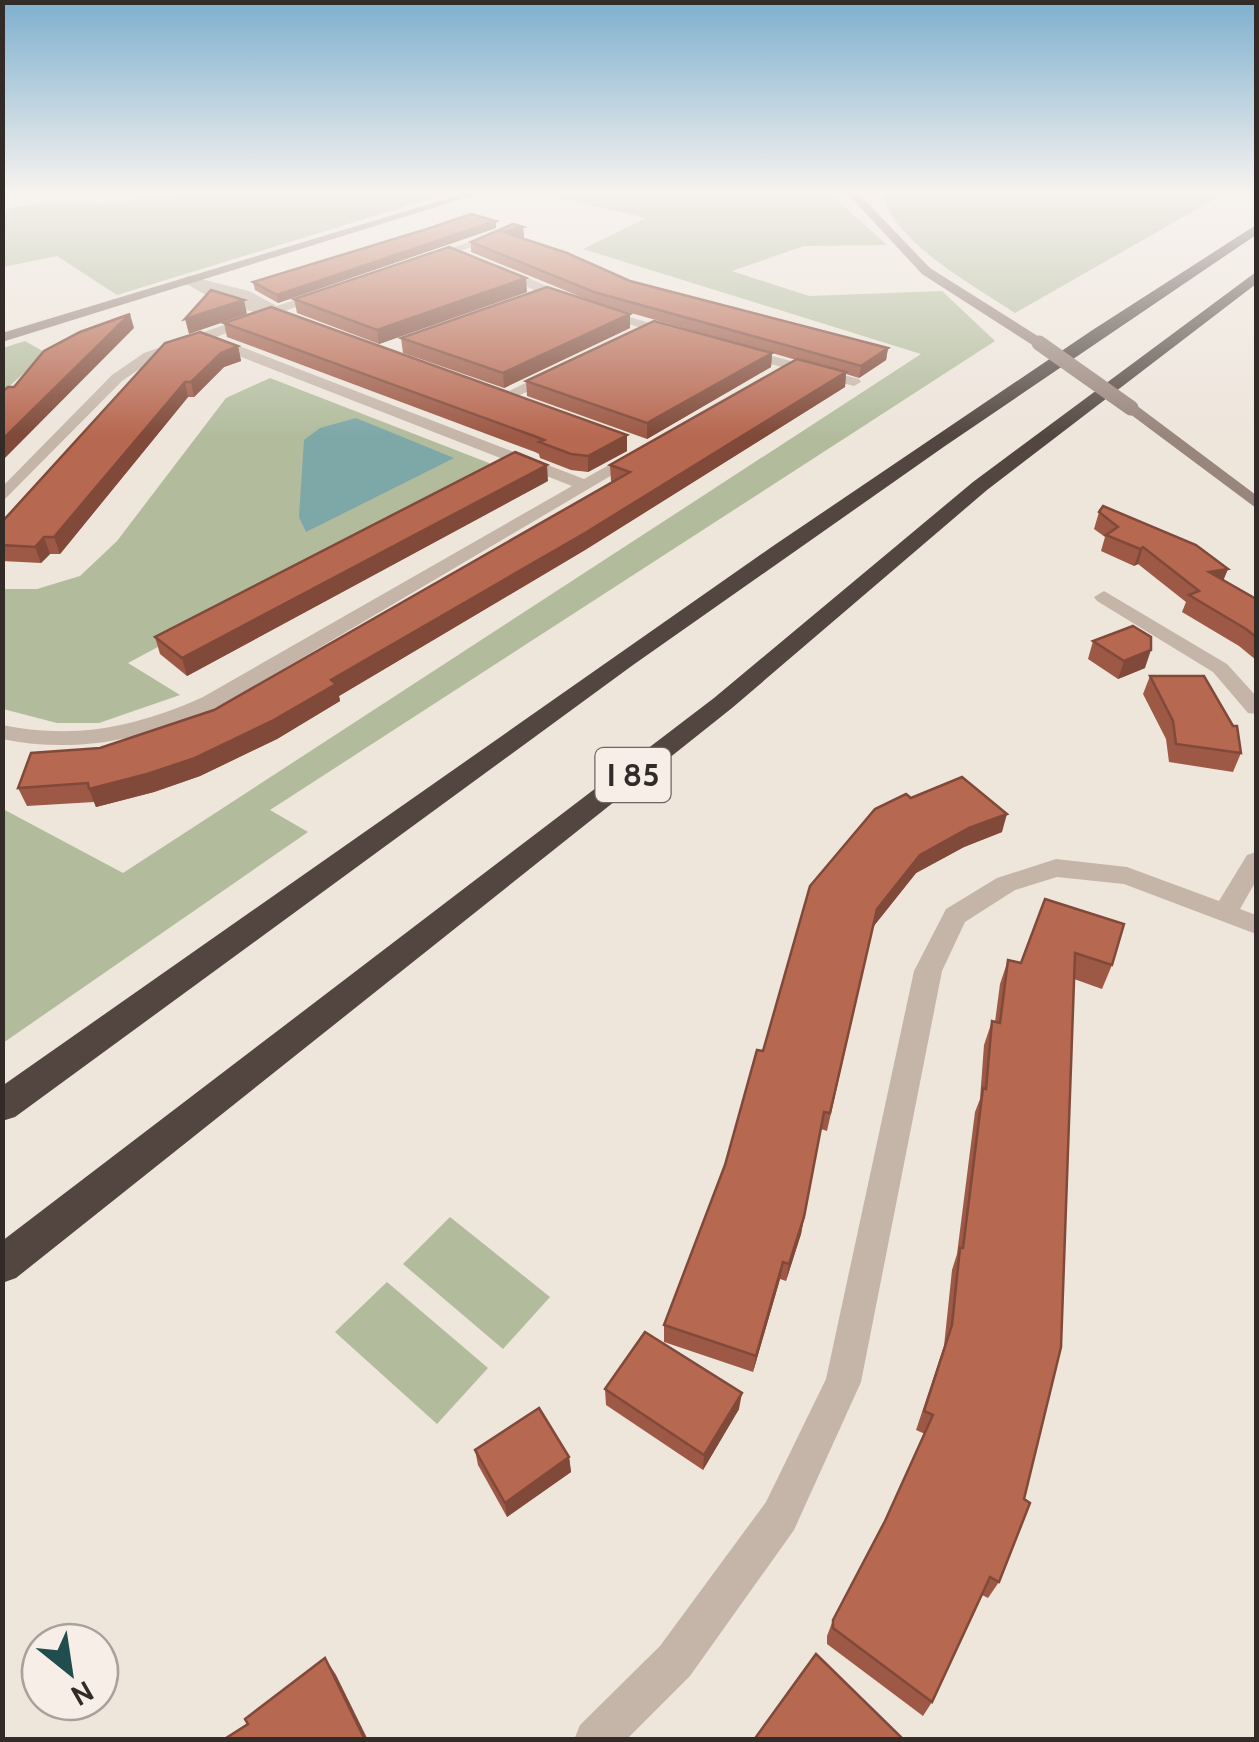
<svg xmlns="http://www.w3.org/2000/svg" width="1259" height="1742" viewBox="0 0 1259 1742" font-family="Cabin,sans-serif">
<rect width="100%" height="100%" fill="#eee5db"/>
<g fill="#b2bc9d">
<path d="M214,192H452L117,295L57,256L3,267V209L52,201L103,203Z"/>
<path d="M533,192H828L887,245L804,246L732,271L809,296L942,291L995,341L270,810L308,832L3,1043V809L123,873L921,354L583,249L646,218Z"/>
<path d="M880,192H1227L1015,313C969,282 899,247 880,192Z"/>
<path d="M25,341L46,353L3,392V348Z"/>
<path d="M270,378L489,463L491,468L128,663L180,695L99,723H57L3,709V589H37L80,576L117,541L226,398Z"/>
<path d="M450,1217L550,1297L503,1349L403,1264Z"/>
<path d="M387,1282L488,1368L437,1424L335,1332Z"/>
</g>
<path fill="#7ea7a8" d="M356,418L454,458L306,532L299,517L304,440L320,428Z"/>
<g fill="none" stroke-linecap="round" stroke-linejoin="round">
<g fill="#c5b5a9" fill-rule="evenodd">
<path d="M498,232L508,234L430,262L420,259Z"/>
<path d="M498,265L593,306L683,333L676,337L583,312L494,272Z"/>
<path d="M189,276L249,291L277,306L327,289L333,293L216,337L584,479L632,452L646,455L219,707C147,738 80,755 2,739V725C75,740 136,727 203,697L572,486L203,342L154,359L122,381L2,502V487L112,375L144,353L258,313L220,303L185,283V277Z"/>
<path d="M738,347L859,379L861,382L854,386L733,354V348Z"/>
<path d="M556,368L563,372L561,375L508,401L495,398Z"/>
<path d="M1104,591L1227,664L1256,696V714L1248,713L1213,672L1097,601L1094,597Z"/>
<path d="M1256,852V881L1240,909L1256,915V934L1124,884L1057,877L1015,890L965,922L942,971L861,1382L794,1530L690,1676L626,1740H574L580,1725L660,1646L766,1502L826,1379L914,971L946,909L997,878L1056,859L1127,867L1219,901L1247,855Z"/>
</g>
<g fill="#98857b" fill-rule="evenodd">
<path d="M469,192H484L2,342V333Z"/>
<path d="M846,192H857L930,268L1044,340V346H1034L922,274Z"/>
<path d="M1126,405H1136L1256,495V508L1126,411Z"/>
</g>
<g fill="#534640" fill-rule="evenodd">
<path d="M1256,225V235L945,446L633,665L15,1117L2,1121V1086L773,546L1091,331Z"/>
<path d="M1256,272V284L987,490L732,708L16,1278L2,1283V1241L714,698L973,482Z"/>
</g>
<path stroke="#98857b" stroke-width="15" d="M1039,343L1131,408"/>
</g>
<g fill="#9d5946">
<path d="M523,227L524,237L521,238L630,281L888,348L886,360L859,378L846,374L845,387L585,550L339,696L340,701L277,739L200,776L154,792L96,807L94,802L27,806L18,788L100,748L214,710L613,482L611,481L610,465L796,360L772,353L771,367L647,439L527,396L526,381L747,346L603,305L630,328L504,388L403,353L401,338L591,301L471,252V242Z"/>
<path d="M496,228L278,303L255,290L253,282Z"/>
<path d="M527,292L379,344L297,313L294,299Z"/>
<path d="M224,323L627,451L588,472L571,470L540,458L539,454L535,452L227,337Z"/>
<path d="M200,332L238,346L241,361L224,367L194,397H188L60,554H50L41,563L2,561V522Z"/>
<path d="M548,481L187,676L160,654L155,637Z"/>
<path d="M1099,512L1228,569L1223,580L1256,599V660L1239,646L1182,612L1186,602L1138,564L1134,566L1101,551L1105,537L1094,529Z"/>
<path d="M1093,641L1145,668L1118,679L1088,659Z"/>
<path d="M1150,676L1241,753L1233,772L1169,762L1166,739L1143,694Z"/>
<path d="M911,798L1002,832L964,847L916,873L873,927L827,1131L821,1129L801,1234L786,1281L780,1279L753,1372L664,1342V1325L725,1165L763,1051Z"/>
<path d="M1045,899L1112,965L1102,989L1074,979L999,1582L988,1598L982,1595L932,1702L923,1716L827,1644V1636L833,1620L885,1521L925,1434L916,1430L944,1346L952,1270L957,1254L975,1112L980,1099L984,1045L992,1021L995,1022L1000,984L1008,960L1021,963Z"/>
<path d="M605,1389L739,1409L703,1470L606,1405Z"/>
<path d="M475,1450L569,1457L571,1472L507,1517L478,1465Z"/>
</g>
<g fill="#804939">
<path d="M496,221V228L278,303L277,295Z"/>
<path d="M523,227L524,237L504,242L503,232Z"/>
<path d="M526,278L527,292L379,344L377,330Z"/>
<path d="M244,300L247,314L189,334L185,319Z"/>
<path d="M130,314L134,328L2,461V440Z"/>
<path d="M630,314V328L504,388L503,373Z"/>
<path d="M238,346L241,361L224,367L194,397L191,382L221,353Z"/>
<path d="M888,348L886,360L859,378L861,366Z"/>
<path d="M772,353L771,367L647,439V423Z"/>
<path d="M846,372L845,387L585,550L339,696L340,701L277,739L200,776L154,792L96,807L89,789L331,680Z"/>
<path d="M185,382L188,397L60,554L54,537Z"/>
<path d="M627,435V451L588,472V456Z"/>
<path d="M547,465L548,481L187,676L182,658Z"/>
<path d="M44,537L50,554L41,563L35,547Z"/>
<path d="M1143,547L1138,564L1134,566L1140,549Z"/>
<path d="M1228,569L1221,586L1209,572Z"/>
<path d="M1151,650L1145,668L1118,679L1124,661Z"/>
<path d="M1007,814L1002,832L964,847L916,873L873,927L827,1131L877,909L920,855L969,828Z"/>
<path d="M804,1217L801,1234L786,1281L789,1264Z"/>
<path d="M783,1262L780,1279L753,1372L756,1356Z"/>
<path d="M742,1393L739,1409L703,1470L704,1455Z"/>
<path d="M569,1457L571,1472L507,1517L505,1503Z"/>
<path d="M325,1658L336,1675L368,1740H365Z"/>
</g>
<g fill="#b76851" stroke="#804939" stroke-width="2.5">
<path d="M471,214L496,221L277,295L253,282L427,229Z"/>
<path d="M513,224L523,227L503,232L567,253L630,281L888,348L861,366L594,292L471,242Z"/>
<path d="M449,247L526,278L377,330L294,299Z"/>
<path d="M547,287L630,314L503,373L401,338Z"/>
<path d="M211,290L244,300L185,319Z"/>
<path d="M271,307L627,435L588,456L571,454L539,442L544,440L534,436L224,323Z"/>
<path d="M130,314L2,440V392L8,387H14L44,351L80,332Z"/>
<path d="M654,321L772,353L647,423L526,381Z"/>
<path d="M200,332L238,346L221,353L191,382H185L54,537H44L35,547L2,545V522L165,343Z"/>
<path d="M797,359L846,372L585,533L331,680L336,684L272,721L195,758L147,774L89,789L88,783L18,788L31,753L100,748L214,710L630,472L610,465Z"/>
<path d="M515,452L547,465L182,658L155,637Z"/>
<path d="M1103,506L1196,545L1228,569L1209,572L1256,599V637L1246,629L1189,595L1199,591L1143,547L1140,549L1106,535L1118,527L1099,512Z"/>
<path d="M1133,626L1151,637V650L1124,661L1093,641Z"/>
<path d="M1150,676H1204L1233,726H1237L1241,753L1176,744L1173,721Z"/>
<path d="M962,777L1007,814L969,828L920,855L877,909L830,1113L824,1112L804,1217L789,1264L783,1262L756,1356L664,1325L725,1165L757,1050L763,1051L810,886L875,809L906,794L911,798Z"/>
<path d="M1045,899L1124,924L1112,965L1075,953L1061,1347L1024,1499L1030,1503L999,1582L990,1577L932,1702L833,1628V1620L885,1521L933,1415L924,1411L952,1325L960,1248H963L983,1088L986,1089L992,1021L1000,1023L1008,960L1021,963Z"/>
<path d="M645,1332L742,1393L704,1455L605,1389Z"/>
<path d="M539,1408L569,1457L505,1503L475,1450Z"/>
<path d="M816,1654L904,1740H758L756,1737Z"/>
<path d="M325,1658L365,1740H223L248,1724L245,1719Z"/>
</g>
<linearGradient id="sky" x2="0" y2="1"><stop stop-color="#7dafce"/><stop offset="0.44" stop-color="#f7f3ef"/><stop offset="1" stop-color="#f7f3ef" stop-opacity="0"/></linearGradient>
<rect width="1259" height="436" fill="url(#sky)"/>
<g text-anchor="middle" stroke-width="8" stroke-linejoin="round" paint-order="stroke">
<rect fill="#f7efe7" stroke="#6e6661" stroke-width="2.5" x="595.5" y="748" width="75" height="54" rx="8"/>
<g font-size="32" font-weight="bold" fill="#332b28">
<text x="633" y="786">I 85</text>
</g>
</g>
<rect width="1259" height="1742" fill="none" stroke="#332b28" stroke-width="10"/>
<g transform="translate(70 1672) rotate(150)"><circle r="48" fill="#f7efe7" stroke="#a9a19b" stroke-width="2.5"/>
<path d="M0-8L18 38L0 25L-18 38Z" fill="#224d4f"/>
<text y="-15" font-size="28" font-weight="bold" text-anchor="middle" fill="#332b28">N</text>
</g>
</svg>
